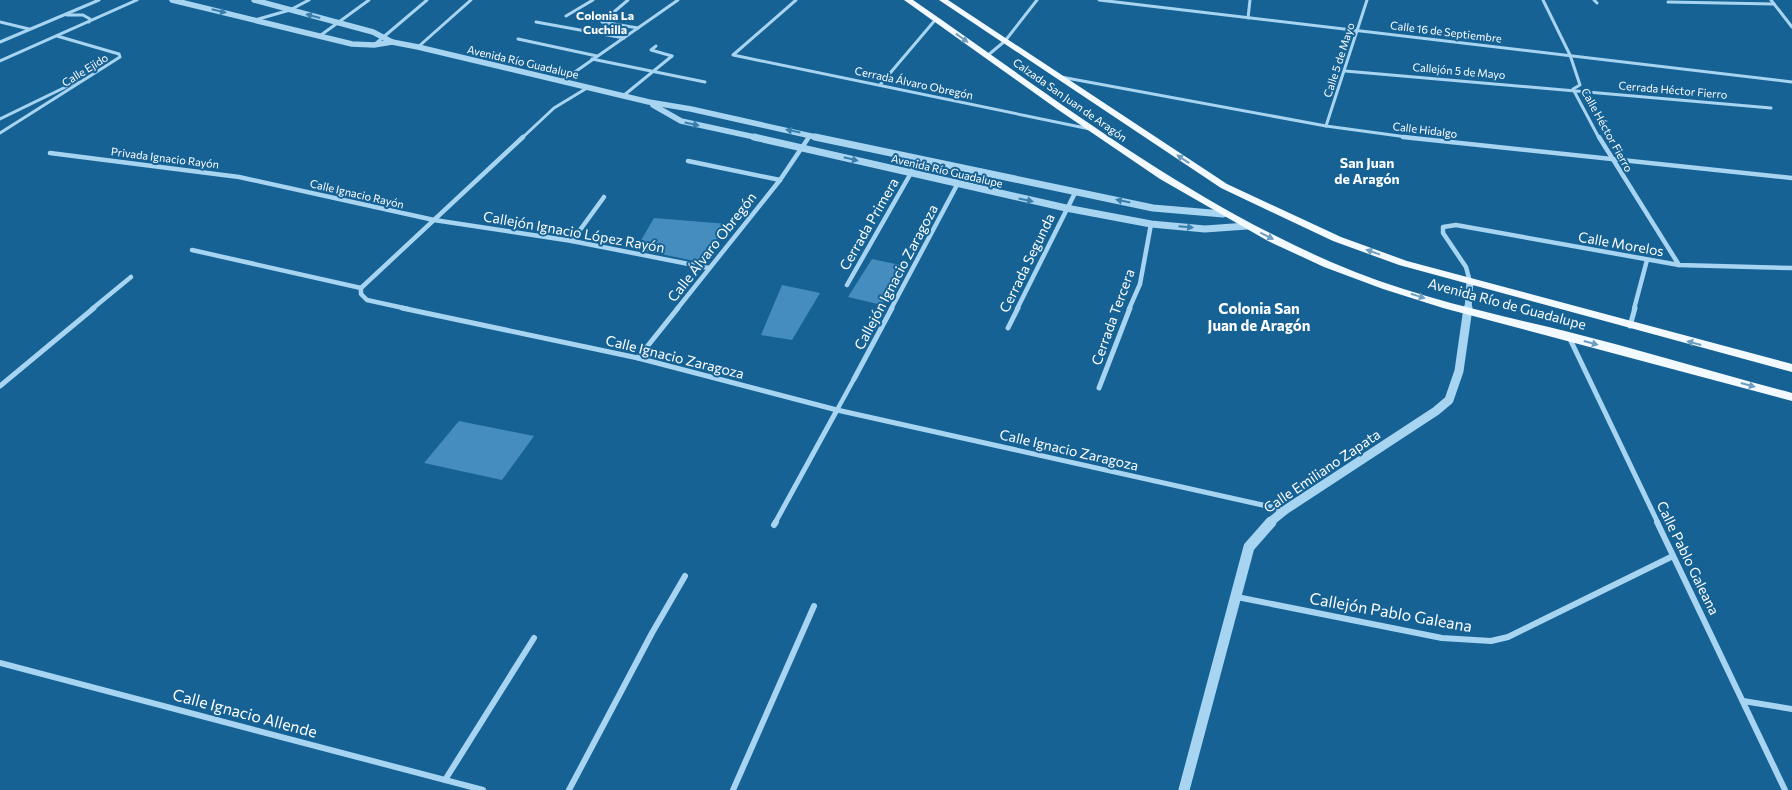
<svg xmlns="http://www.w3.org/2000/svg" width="1792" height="790" viewBox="0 0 1792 790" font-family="Commissioner,sans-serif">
<rect width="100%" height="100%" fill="#166295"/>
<g fill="#448dbe">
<path d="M654,218L728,224L700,262L636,249Z"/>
<path d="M872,259L905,266L882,305L848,297Z"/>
<path d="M782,285L820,293L792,340L761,335Z"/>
<path d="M459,421L534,436L502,480L424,463Z"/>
</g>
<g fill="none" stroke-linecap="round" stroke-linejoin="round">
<path stroke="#a7d4f1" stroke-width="3" d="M1668,2L1774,4"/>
<path stroke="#a7d4f1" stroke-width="4.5" d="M837,410L854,379"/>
<g stroke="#a7d4f1" stroke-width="3">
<path d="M628,0L602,22L638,28"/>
<path d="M796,0L733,55L1090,129"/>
<path d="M1099,0L1792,82"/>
<path d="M1543,0L1570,55L1580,85L1573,89L1599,138"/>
<path d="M1594,0L1597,3"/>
<path d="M1771,0L1792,27"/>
<path d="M67,15H83L90,19L89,22"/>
<path d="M566,16L593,0"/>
<path d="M1248,18L1250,0"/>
<path d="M255,20L290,10L309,0"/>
<path d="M0,22L29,29"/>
<path d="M536,22L624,38"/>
<path d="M321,35L369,0"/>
<path d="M518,39L597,56"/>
<path d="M0,42L99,0"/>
<path d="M374,45L427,0"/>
<path d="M656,46L651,50L672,56"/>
<path d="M418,47L471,0"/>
<path d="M987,56L1005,41L1037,0"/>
<path d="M592,59L705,82"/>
<path d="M0,61L137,0"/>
<path d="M1345,71L1771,108"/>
<path d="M1061,77L1326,126L1414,138"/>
<path d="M562,81L678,0"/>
<path d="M880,85L936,19"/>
<path d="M623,96L672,56"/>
<path d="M0,119L78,81"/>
<path d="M1326,126L1367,0"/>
<path d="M0,133L120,57L119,54L57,36"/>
<path d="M522,138L554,108L587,88"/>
<path d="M808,138L810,135"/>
</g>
<g stroke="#a7d4f1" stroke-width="4.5">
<path d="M1403,137L1792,178"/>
<path d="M1599,137L1679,265"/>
<path d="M50,153L239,177L434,220L572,241L709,268"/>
<path d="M688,161L780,180"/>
<path d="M572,241L604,197"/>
<path d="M192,250L361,288"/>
<path d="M1470,282L1466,267L1443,233V227L1456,225L1679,265L1792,268"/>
<path d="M847,285L911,173L915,159"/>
<path d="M92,309L131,277"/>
<path d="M408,309L367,300L361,294V288L523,137"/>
<path d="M677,309L780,180L809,137"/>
<path d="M891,309L957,185"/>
<path d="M1017,309L1076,191"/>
<path d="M1129,309L1140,284L1151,224"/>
<path d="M1634,309L1647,260"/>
</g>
<g stroke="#a7d4f1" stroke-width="5">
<path d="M402,308L638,358L837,410L1285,510"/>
<path d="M1630,326L1635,308"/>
<path d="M1008,328L1018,308"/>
<path d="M1569,337L1658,523"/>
<path d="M638,358L678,308"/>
<path d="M854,379L892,308"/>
<path d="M0,386L94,308"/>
<path d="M1099,388L1130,308"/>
<path d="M775,523L837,410"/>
</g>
<g stroke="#a7d4f1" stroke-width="6">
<path d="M1657,522L1785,790"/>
<path d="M774,525L776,522"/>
<path d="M1237,597L1442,638L1491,641L1508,637L1673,556"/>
<path d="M0,663L483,790"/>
<path d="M1743,701L1792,709"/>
<path d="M445,780L534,638"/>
<path d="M569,790L652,633L685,576"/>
<path d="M733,790L814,606"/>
</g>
<g stroke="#a7d4f1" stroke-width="5.5">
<path d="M172,0L352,44L374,45L392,42L418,47L649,102L691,109L820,138"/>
<path d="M254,0L373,32L392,42"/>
<path d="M653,105L681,121L759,138"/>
</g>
<g stroke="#a7d4f1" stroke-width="7">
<path d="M754,137L1066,208L1151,224L1205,229L1247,226"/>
<path d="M815,137L1153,208L1223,214"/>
<path d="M1468,309L1470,282"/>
</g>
<path stroke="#a7d4f1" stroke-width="9" d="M1269,523L1285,510L1436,411L1449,400L1459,371L1468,308"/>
<path stroke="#a7d4f1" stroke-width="11" d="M1184,790L1249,547L1271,522"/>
<g fill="#f2f9ff" fill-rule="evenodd">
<path d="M904,0H913C1048,93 1179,196 1331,262C1406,295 1486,312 1565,331C1641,350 1716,373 1792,393V401L1443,308L1383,289L1324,267L1268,241L1160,179L1057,109Z"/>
<path d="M939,0H948L1227,184L1341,237L1407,261L1792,364V372L1399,265L1333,241L1221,188Z"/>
</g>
</g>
<defs><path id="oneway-solid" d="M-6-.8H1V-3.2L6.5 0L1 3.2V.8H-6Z" transform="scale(1.25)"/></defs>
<g fill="#3a7eac">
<use href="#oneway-solid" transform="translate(219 11) rotate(13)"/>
<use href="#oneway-solid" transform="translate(313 16) rotate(-165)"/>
<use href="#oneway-solid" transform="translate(692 124) rotate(12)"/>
<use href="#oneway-solid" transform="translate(793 131) rotate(-168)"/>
<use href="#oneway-solid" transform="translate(851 159) rotate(14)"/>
<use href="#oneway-solid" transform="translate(1026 200) rotate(12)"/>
<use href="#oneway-solid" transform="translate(1123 201) rotate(-168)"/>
<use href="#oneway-solid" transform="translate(1186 227) rotate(5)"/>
</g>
<g fill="#6e9ebf">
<use href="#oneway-solid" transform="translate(962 38) rotate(36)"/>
<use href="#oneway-solid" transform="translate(1183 159) rotate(-147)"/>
<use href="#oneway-solid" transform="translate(1267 236) rotate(27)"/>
<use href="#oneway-solid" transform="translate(1373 252) rotate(-160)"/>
<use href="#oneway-solid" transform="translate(1418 296) rotate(17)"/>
<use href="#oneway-solid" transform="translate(1591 343) rotate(15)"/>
<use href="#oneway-solid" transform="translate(1694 343) rotate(-165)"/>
<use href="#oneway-solid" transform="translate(1748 385) rotate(15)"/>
</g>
<g text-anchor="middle" stroke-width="4" stroke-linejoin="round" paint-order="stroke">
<g font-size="11" fill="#fff" stroke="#166295">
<text transform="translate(1446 32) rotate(7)" y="4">Calle 16 de Septiembre</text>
<text transform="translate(1339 60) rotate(-72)" y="4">Calle 5 de Mayo</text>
<text transform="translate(523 62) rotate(13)" y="4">Avenida Río Guadalupe</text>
<text transform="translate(85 70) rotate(-32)" y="4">Calle Ejido</text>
<text transform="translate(1459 71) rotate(5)" y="4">Callejón 5 de Mayo</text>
<text transform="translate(914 83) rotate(12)" y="4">Cerrada Álvaro Obregón</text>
<text transform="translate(1673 90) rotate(5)" y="4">Cerrada Héctor Fierro</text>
<text transform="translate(1070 100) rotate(35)" y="4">Calzada San Juan de Aragón</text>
<text transform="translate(1425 130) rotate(7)" y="4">Calle Hidalgo</text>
<text transform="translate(1607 130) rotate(61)" y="4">Calle Héctor Fierro</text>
<text transform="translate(165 158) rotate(7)" y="4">Privada Ignacio Rayón</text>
<text transform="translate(947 171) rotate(13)" y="4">Avenida Río Guadalupe</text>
<text transform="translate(357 194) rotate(13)" y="4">Calle Ignacio Rayón</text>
</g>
<g font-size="12" font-weight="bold" fill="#fff" stroke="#166295">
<text x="605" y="20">Colonia La<tspan x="605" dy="14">Cuchilla</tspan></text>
</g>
<g font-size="14" font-weight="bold" fill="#fff" stroke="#166295">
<text x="1367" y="168">San Juan<tspan x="1367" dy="16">de Aragón</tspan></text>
</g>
<g font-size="14" fill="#fff" stroke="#166295">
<text transform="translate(869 224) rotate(-60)" y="5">Cerrada Primera</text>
<text transform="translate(574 232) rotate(10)" y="5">Callejón Ignacio López Rayón</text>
<text transform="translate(1621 244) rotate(10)" y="5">Calle Morelos</text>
<text transform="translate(712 247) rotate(-52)" y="5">Calle Álvaro Obregón</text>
<text transform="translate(1027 263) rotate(-64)" y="5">Cerrada Segunda</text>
<text transform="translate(896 277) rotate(-62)" y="5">Callejón Ignacio Zaragoza</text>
<text transform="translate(1507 304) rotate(15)" y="5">Avenida Río de Guadalupe</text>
<text transform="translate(1113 317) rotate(-70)" y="5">Cerrada Tercera</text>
<text transform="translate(675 357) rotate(14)" y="5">Calle Ignacio Zaragoza</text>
<text transform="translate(1069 450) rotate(13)" y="5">Calle Ignacio Zaragoza</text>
<text transform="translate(1322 471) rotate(-34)" y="5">Calle Emiliano Zapata</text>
<text transform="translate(1688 558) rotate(64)" y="5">Calle Pablo Galeana</text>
</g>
<g font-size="15" font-weight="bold" fill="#fff" stroke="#166295">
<text x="1259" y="314">Colonia San<tspan x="1259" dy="17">Juan de Aragón</tspan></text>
</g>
<g font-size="16" fill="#fff" stroke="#166295">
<text transform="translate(1391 612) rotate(10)" y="6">Callejón Pablo Galeana</text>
<text transform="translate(245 713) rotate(15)" y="6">Calle Ignacio Allende</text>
</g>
</g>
</svg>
